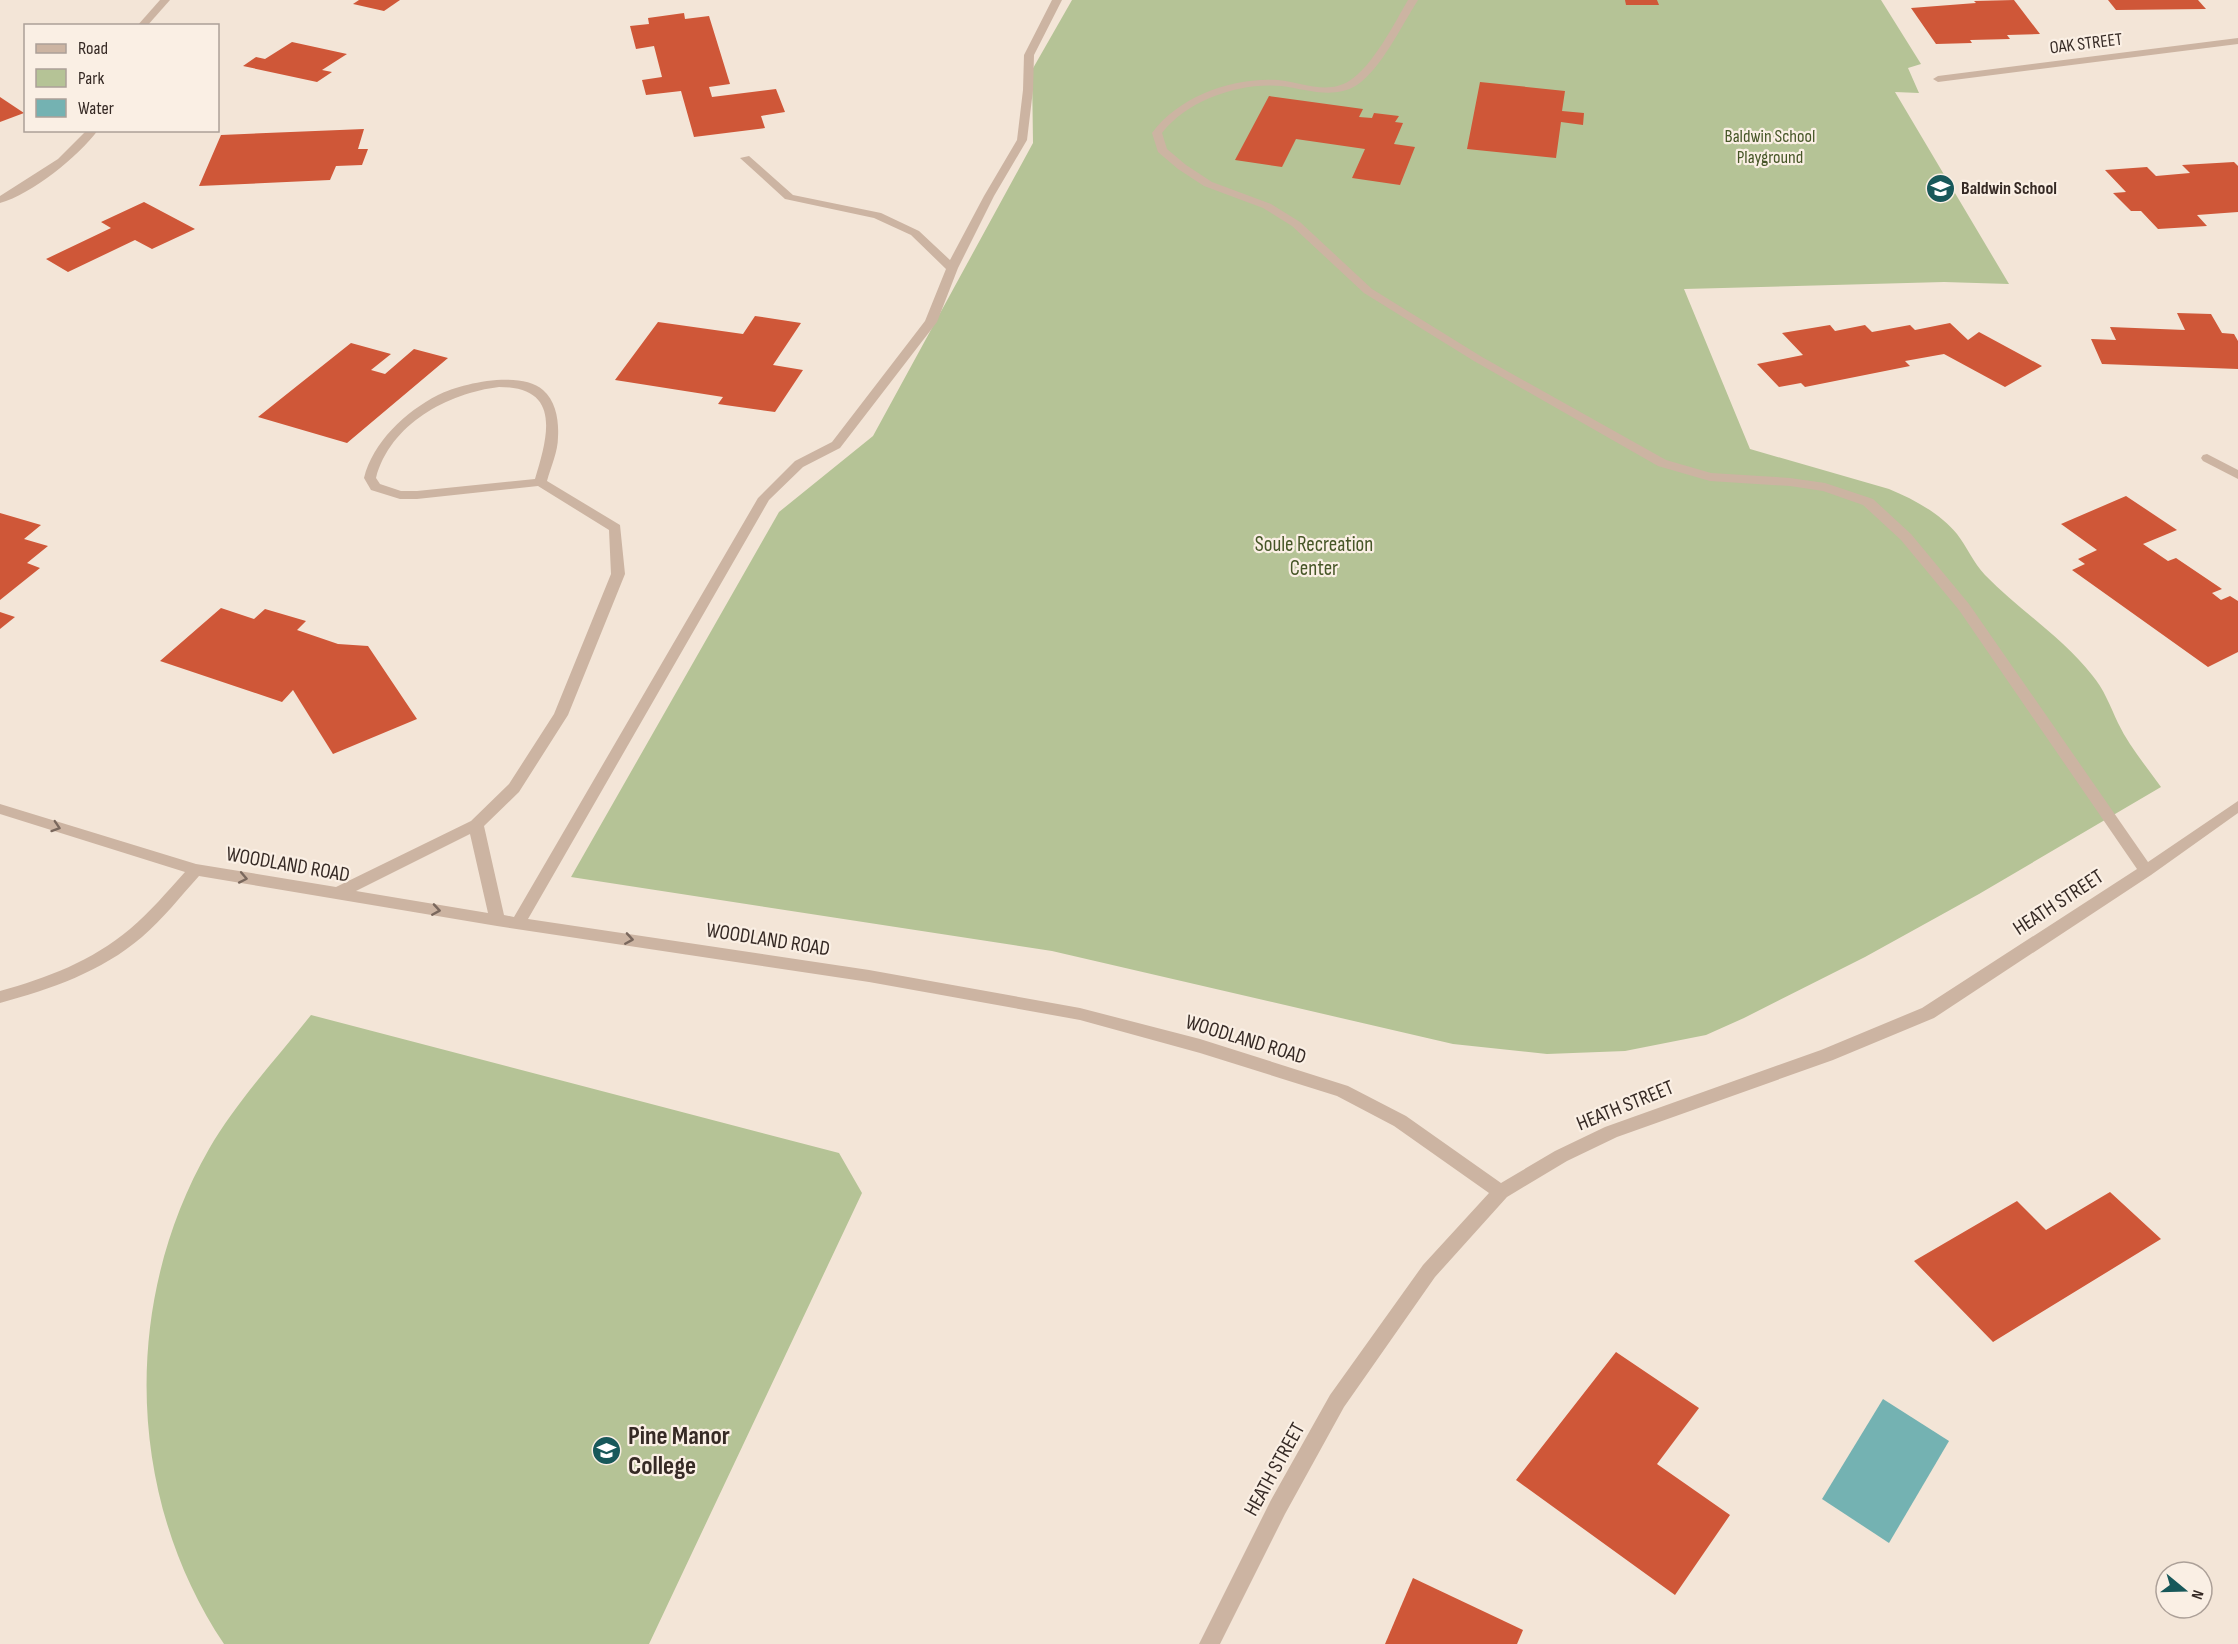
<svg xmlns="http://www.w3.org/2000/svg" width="2238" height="1644" viewBox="0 0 2238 1644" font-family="'Sofia Sans Condensed',sans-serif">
<rect width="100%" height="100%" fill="#f3e5d7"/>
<g fill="#b5c396">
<path d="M1072,0H1881L1921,64L1908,68L1919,93L1895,92L2009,284L1944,282L1684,289L1750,449L1889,489C1913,499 1940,513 1957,534C1967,547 1973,562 1985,575C2019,610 2061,636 2092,675C2104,689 2110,706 2118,723C2129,746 2146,766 2161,787L1979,894L1865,957L1744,1018L1706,1035L1625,1051L1547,1054L1453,1044L1052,951L571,877L779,512L873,436L1033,143L1032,70Z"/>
<path d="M311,1015L839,1153L862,1193L649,1644H224C126,1498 121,1302 209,1149C237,1101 277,1058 311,1015Z"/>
</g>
<path fill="#74b2b2" d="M1883,1399L1949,1441L1889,1543L1822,1499Z"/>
<g fill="#cf5738">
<path d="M359,0H400L384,11L353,4Z"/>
<path d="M1625,0H1657L1659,5H1626Z"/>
<path d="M2014,0L2040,34L2007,35L2010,39L1970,40L1972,43L1936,44L1911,8L1976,3L1974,1Z"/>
<path d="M2108,0H2198L2206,9L2116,10Z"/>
<path d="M684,13L685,19L709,16L730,84L709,87L712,97L776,89L785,112L761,116L765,128L694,137L681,91L646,95L642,80L662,77L654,46L636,49L630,26L649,24L648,18Z"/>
<path d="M292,42L347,54L322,70L332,72L317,82L243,66L256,57L265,59Z"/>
<path d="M1480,82L1565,91L1562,111L1584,113L1583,125L1561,122L1556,158L1467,149Z"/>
<path d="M1269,96L1363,109L1359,117L1372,118L1374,113L1399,116L1395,122L1403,123L1394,144L1415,147L1400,185L1352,178L1365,149L1296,139L1282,167L1235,160Z"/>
<path d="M0,97L24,113L0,122Z"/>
<path d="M364,129L358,149H368L362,165L336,166L330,180L199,186L221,135Z"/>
<path d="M2234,162L2238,166V212L2197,215L2207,226L2158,229L2141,211H2131L2113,193L2126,192L2105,170L2147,167L2156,176L2190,173L2182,165Z"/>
<path d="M144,202L195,229L152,249L135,240L68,272L46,259L111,228L101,222Z"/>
<path d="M2177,313L2211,314L2222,333L2234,334L2238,341V369L2102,364L2091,339L2116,340L2110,327L2185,330Z"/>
<path d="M755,316L801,323L773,365L803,370L775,412L718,404L723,397L615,380L658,322L743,334Z"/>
<path d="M1950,323L1968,340L1979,332L2042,366L2005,387L1944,354L1905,361L1910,366L1805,387L1801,383L1779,387L1757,364L1803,355L1782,333L1830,325L1835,331L1865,325L1872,332L1910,325L1915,330Z"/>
<path d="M351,343L391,354L371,370L385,374L414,349L448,358L347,443L258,417Z"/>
<path d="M2126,496L2177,530L2143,544L2168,561L2176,558L2222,589L2212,593L2221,600L2230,596L2238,601V652L2208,667L2072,570L2085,564L2078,559L2097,550L2061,524Z"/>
<path d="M0,513L41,525L24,539L48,546L27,563L40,568L0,600Z"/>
<path d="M221,608L254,619L265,609L306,621L297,630L338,644L368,646L417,719L333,754L293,690L282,702L160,661Z"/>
<path d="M0,612L15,617L0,629Z"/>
<path d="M2110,1192L2161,1239L1993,1342L1914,1261L2017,1201L2046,1230Z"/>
<path d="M1616,1352L1699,1408L1657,1464L1730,1515L1675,1595L1516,1480Z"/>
<path d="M1413,1578L1523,1630L1517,1644H1385Z"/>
</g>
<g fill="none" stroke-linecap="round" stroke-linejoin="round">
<g fill="#ccb4a2" fill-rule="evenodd">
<path d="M160,0H170L147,26H137Z"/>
<path d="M1052,0H1062L1034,55L1033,90L1027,140L994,196L958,268L937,322L840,448L803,467L769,500L528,919L869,970L1080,1008L1200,1039L1348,1086L1406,1116L1501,1183L1555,1151L1605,1127L1821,1050L1922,1008L2137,869L1959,610L1901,540L1863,505L1823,491L1790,486L1710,481L1658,466L1474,361L1364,293L1292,226L1263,208L1204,186L1178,169L1158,152L1152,133C1179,96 1233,77 1278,80C1301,82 1327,95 1349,81C1373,66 1394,24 1408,0H1418C1402,25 1381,69 1357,85C1333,100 1306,89 1281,86C1240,82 1187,100 1162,133L1167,149L1186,165L1212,182L1271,204L1300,222L1372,289L1482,357L1666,460L1711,473L1790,478L1825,483L1873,499L1911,534L1969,604L2148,862L2238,801V813L2151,875L1934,1018L1833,1060L1617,1137L1567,1161L1507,1197L1435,1277L1344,1407L1285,1514L1220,1644H1199L1271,1500L1330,1395L1423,1265L1489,1193L1394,1126L1337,1096L1200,1053L1080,1020L869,982L497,926L199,876C180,897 163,919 142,937C101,972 51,989 0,1003V991C47,978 92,961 130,929C150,912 167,892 185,872L0,814V804L196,864L336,887L471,821L509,784L554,714L611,574L609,530L538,486L417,499H400L371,490L364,478C373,442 405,412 438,395C461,383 521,370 543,390C556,401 559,421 558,437C558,452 551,466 547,481L620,525L625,574L568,715L519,792L484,826L504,915L514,917L758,498L795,461L832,442L925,321L946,269L911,235L874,218L785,199L740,158L749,156L793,195L881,213L919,231L950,260L984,196L1017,140L1023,90L1024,55ZM499,387C562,387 548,436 535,479L417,491H401L380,484L376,478C390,424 448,393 499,387ZM470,834L488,913L356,891Z"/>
<path d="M2238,38V44L1938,82L1933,79L1938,76Z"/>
<path d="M87,130H98C78,157 32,194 0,203V196L58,159Z"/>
<path d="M2207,454L2238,470V479L2203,461L2201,458L2203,455Z"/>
</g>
</g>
<defs><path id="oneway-chevron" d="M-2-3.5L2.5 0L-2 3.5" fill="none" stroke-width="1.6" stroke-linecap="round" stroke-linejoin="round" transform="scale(1.5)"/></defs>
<g stroke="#7a685d">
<use href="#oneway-chevron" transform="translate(56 827) rotate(18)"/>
<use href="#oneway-chevron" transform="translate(243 878) rotate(11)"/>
<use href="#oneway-chevron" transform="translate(436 910) rotate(9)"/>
<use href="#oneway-chevron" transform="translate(629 939) rotate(9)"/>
</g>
<defs>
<symbol id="school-disc" viewBox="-11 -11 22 22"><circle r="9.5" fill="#18585a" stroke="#faefe4"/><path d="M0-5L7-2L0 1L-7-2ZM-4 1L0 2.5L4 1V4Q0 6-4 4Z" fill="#fff"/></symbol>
<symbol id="university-disc" viewBox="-11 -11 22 22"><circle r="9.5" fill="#18585a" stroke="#faefe4"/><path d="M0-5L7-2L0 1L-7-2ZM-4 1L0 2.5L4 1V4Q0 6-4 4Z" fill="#fff"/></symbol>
</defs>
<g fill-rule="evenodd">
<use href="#school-disc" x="1924" y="172" width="33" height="33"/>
<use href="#university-disc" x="590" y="1434" width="33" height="33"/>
</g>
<g text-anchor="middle" stroke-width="4.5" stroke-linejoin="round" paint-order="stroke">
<g font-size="18" fill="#362a25" stroke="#faefe4">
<text transform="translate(2086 43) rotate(-7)" y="6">OAK STREET</text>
</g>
<g font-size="18" fill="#465627" stroke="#faefe4">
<text x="1770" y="142">Baldwin School<tspan x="1770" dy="21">Playground</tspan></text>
</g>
<g font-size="18" font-weight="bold" fill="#362a25" stroke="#faefe4" text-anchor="start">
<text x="1961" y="194">Baldwin School</text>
</g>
<g font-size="21" fill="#465627" stroke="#faefe4">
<text x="1314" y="551">Soule Recreation<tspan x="1314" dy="24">Center</tspan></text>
</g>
<g font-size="21" fill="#362a25" stroke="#faefe4">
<text transform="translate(288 864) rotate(10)" y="7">WOODLAND ROAD</text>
<text transform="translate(2058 902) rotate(-33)" y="7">HEATH STREET</text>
<text transform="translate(768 939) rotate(9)" y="7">WOODLAND ROAD</text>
<text transform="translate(1246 1039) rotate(17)" y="7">WOODLAND ROAD</text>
<text transform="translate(1625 1105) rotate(-22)" y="7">HEATH STREET</text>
<text transform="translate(1274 1469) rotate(-61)" y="7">HEATH STREET</text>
</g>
<g font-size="26" font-weight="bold" fill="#362a25" stroke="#faefe4" text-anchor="start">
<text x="628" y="1444">Pine Manor<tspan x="628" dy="30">College</tspan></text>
</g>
</g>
<rect x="24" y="24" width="195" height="108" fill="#faefe4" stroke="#aca098" stroke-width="1.5"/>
<rect x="36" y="44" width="30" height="9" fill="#ccb4a2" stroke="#aca098" stroke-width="1.5"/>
<text x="78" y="54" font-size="18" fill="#362a25">Road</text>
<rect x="36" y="69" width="30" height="18" fill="#b5c396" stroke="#aca098" stroke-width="1.5"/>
<text x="78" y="84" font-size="18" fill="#362a25">Park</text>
<rect x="36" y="99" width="30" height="18" fill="#74b2b2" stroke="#aca098" stroke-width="1.5"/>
<text x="78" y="114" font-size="18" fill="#362a25">Water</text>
<g transform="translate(2184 1590) rotate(109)"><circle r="28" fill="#faefe4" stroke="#aca098" stroke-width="1.5"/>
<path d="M0-4.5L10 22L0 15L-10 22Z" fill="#18585a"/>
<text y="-9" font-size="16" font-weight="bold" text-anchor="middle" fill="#362a25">N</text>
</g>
</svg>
